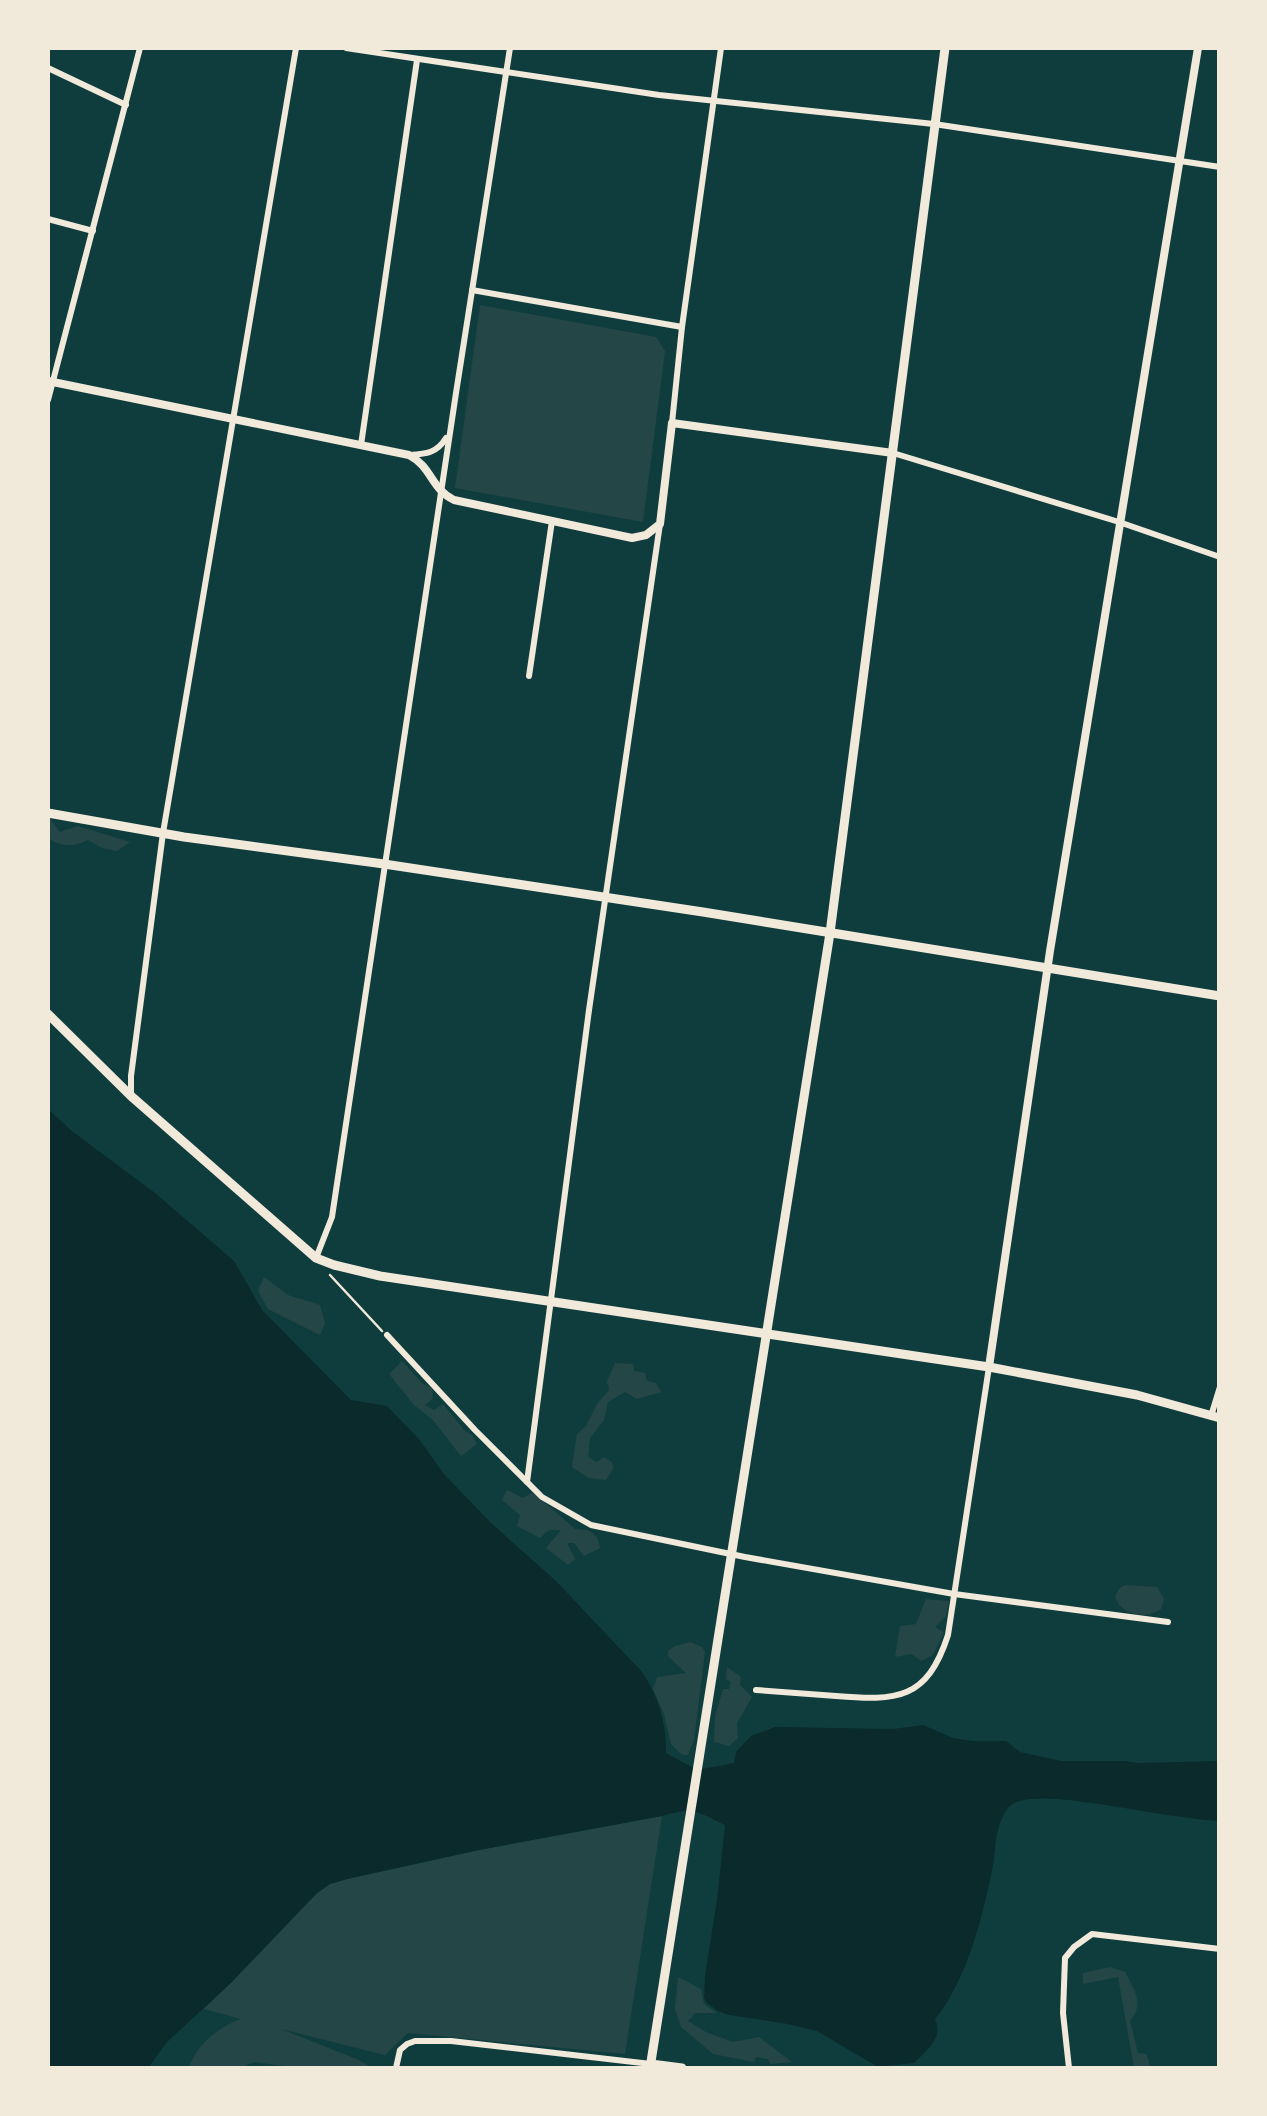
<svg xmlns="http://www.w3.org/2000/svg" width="1267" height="2116" viewBox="0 0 1267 2116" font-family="Helvetica,sans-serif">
<rect width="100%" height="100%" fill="#0f3d3e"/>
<g fill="#244646">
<path d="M480,305L656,337L665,351L643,522L455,488Z"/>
<path d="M48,816L60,832L78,826L130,842L117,851L102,848L88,840C75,847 60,847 48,838Z"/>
<path d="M264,1277L288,1295L320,1305L325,1323L320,1335L268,1309L258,1291Z"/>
<path d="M402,1361L423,1384L432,1388L433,1398L425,1405L434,1410L443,1404L464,1430L472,1435L477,1444L461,1456L432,1419L414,1405L389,1374Z"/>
<path d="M615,1363L633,1364L634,1371L645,1373L647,1381L656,1383L661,1392L637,1399L625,1392L608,1402L604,1420L590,1438L588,1457L597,1462L604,1457L612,1462L613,1469L606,1480L589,1478L572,1467L577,1434L586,1426L597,1404L609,1390L607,1381Z"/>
<path d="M507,1490L523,1498L533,1492L575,1529L588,1530L597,1537L600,1548L584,1556L574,1543H567L575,1559L568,1565L546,1548L561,1530H549L540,1538L517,1526L520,1515L502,1500Z"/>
<path d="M1125,1585L1157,1587L1164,1599L1161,1609C1147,1620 1121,1615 1115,1597L1119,1589Z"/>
<path d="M926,1599L949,1601L946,1616L935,1627L944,1632L933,1655L921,1661L912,1654L895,1657L900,1626L916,1624Z"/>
<path d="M690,1642L702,1647L705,1652L694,1740L688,1755H682L671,1744L664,1714L653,1689L657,1677L686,1673L668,1656V1651L675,1646Z"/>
<path d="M727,1667L741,1677L740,1685L752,1697L737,1723L738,1738L729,1746L714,1742L715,1716L723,1689H729L731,1682L726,1679Z"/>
<path d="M662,1816L625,2054L408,2033L385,2055L281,2029L359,2060L372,2068H299L254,2062L240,2068H189C196,2045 218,2027 241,2019L204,2009L317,1893L330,1884L347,1879L479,1850Z"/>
<path d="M1110,1967L1125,1972C1134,1989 1145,2004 1130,2021L1138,2053L1146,2054L1149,2061V2068H1134L1118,1977L1083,1984V1973Z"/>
<path d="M678,1977L701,1989L704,2004L717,2013H695L688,2021L706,2032L733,2042L759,2037L792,2062L770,2064L768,2059L756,2057L754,2062L713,2054L681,2027L675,2009Z"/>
</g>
<path fill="#0a2a2b" d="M48,1109L73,1132L155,1193L234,1261L262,1310L351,1400L387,1406L419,1439L443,1473L491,1523L556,1581L642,1672C658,1695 667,1725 666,1753L697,1770L734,1763L736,1752L751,1736L775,1727L893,1729L923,1725L953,1738L972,1741H1006L1020,1752L1061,1761H1124L1139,1763L1219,1761V1821C1179,1818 1139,1810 1099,1804C1076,1801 1053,1797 1030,1799C1020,1800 1010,1803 1005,1812C994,1831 996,1851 992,1871C982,1919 966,1982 935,2019C944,2038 926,2051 914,2063L878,2067L817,2031L783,2023L729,2015L718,2011L707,2003L704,1998L705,1976L717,1900L725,1825C697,1812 695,1806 662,1816L479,1850L347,1879L330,1884L317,1893L231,1983L167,2042L148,2068H48Z"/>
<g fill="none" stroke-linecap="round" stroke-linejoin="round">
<path stroke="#f1e9da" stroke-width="2.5" d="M330,1275L382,1331"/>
<g stroke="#f1e9da" stroke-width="6">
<path d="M346,48L659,95L934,124L1220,167"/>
<path d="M48,68L126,105"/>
<path d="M48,219L93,231"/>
<path d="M472,290L682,327"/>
<path d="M48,400L140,48"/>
<path d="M672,423L682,327L721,48"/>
<path d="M361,445L417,60"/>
<path d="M893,453L1119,522L1220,557"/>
<path d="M410,455C426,454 437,453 446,438"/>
<path d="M529,676L552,521"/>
<path d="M131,1095V1076L163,833L296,48"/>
<path d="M316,1258L332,1217L456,393L510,48"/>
<path d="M387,1335L475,1430L542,1497L591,1525L745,1557L954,1594L1168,1622"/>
<path d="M1211,1416L1220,1387"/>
<path d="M527,1482L589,1010L660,524"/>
<path d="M756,1690C783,1692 810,1694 836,1696C897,1701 927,1700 948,1635L989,1367"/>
<path d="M396,2068L400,2050L407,2044L415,2041H451L651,2064"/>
<path d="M1069,2068L1063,2013L1065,1958L1074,1947L1092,1934L1220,1949"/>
</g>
<g stroke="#f1e9da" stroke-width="8">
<path d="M48,381L409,455C432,467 431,489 454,500L632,538L646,535L660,524L672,423L893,453"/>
<path d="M989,1367L1050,951L1198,48"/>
</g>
<g stroke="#f1e9da" stroke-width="9">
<path d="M48,813L184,837L384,864L703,912L1220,996"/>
<path d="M48,1014L131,1096L316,1258L334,1265L380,1276L989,1367L1137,1395L1220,1418"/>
<path d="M651,2064L682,2068"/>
<path d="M650,2068L830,933L945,48"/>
</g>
</g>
<rect width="1267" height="2116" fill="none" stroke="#f1e9da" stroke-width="100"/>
</svg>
